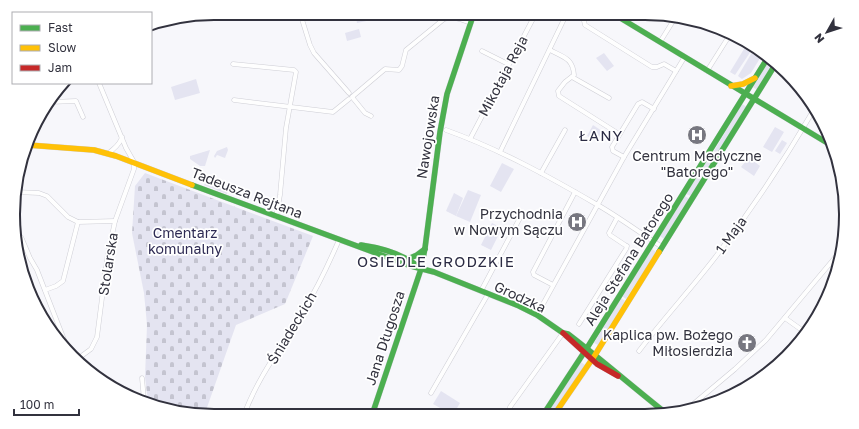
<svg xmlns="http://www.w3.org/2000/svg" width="859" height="429" viewBox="0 0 859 429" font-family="'Golos Text',sans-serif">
<defs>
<pattern id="cemetery-stones" width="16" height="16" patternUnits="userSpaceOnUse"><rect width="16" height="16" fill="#e4e4f1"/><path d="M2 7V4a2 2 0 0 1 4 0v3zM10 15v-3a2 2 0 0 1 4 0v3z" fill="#c4c4d0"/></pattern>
</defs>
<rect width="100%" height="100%" fill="#f7f7fb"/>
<g fill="#e4e4f1">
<path d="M355,13H369L371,20L357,23Z"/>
<path d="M359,29L361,37L347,41L345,33Z"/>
<path d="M747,44L753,48L735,75L730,72Z"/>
<path d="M754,49L762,55L751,73L742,79L738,76Z"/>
<path d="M604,53L614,66L607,71L596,58Z"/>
<path d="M769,61L773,64L757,90L753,87Z"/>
<path d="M196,79L200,93L175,100L171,87Z"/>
<path d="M742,104L747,107L718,153L714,151Z"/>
<path d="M593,125L602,131L597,141L587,136Z"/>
<path d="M775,127L784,132L772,152L763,147Z"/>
<path d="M782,140L787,143L780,154L775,151Z"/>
<path d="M227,147L228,150L225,158L217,155L215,158L214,156L217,151Z"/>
<path d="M210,150L205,166H200L190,159V156Z"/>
<path d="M712,153L716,156L691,196L686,194Z"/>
<path d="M749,157L760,166L754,176L741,167Z"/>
<path d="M502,163L514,169L501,192L490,186Z"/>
<path d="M207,181L228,189L227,194L204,185Z"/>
<path d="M468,190L481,195L470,222L456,216Z"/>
<path d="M454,193L463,198L456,216L446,211Z"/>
<path d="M685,196L689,199L664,239L660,236Z"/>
<path d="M492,223L502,228L491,250L481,245Z"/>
<path d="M652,249L656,252L626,299L622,296Z"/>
<path d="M621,298L625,301L598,345L594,343Z"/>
<path d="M581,362L585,365L551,415H545Z"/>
<path d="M441,391L460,403L453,415L433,404Z"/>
</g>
<path fill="url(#cemetery-stones)" d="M145,173L313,236L285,304L236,325L204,416L148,401L145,377L147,325L144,293L132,233L135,186Z"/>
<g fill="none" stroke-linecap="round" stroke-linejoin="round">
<defs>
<g id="street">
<path d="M300,13L310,45L314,53L349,93"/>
<path d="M580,13L583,17L585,25L652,67H657L664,64L676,71"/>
<path d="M660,42L675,18"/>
<path d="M550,50C563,57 573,58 574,75L565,82L558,91L559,96L619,134"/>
<path d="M482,51L508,64"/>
<path d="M233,64L294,70L296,72L286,128L280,195L276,217"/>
<path d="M707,71L731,33"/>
<path d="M572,77L609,98"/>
<path d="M234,100L333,112L349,99"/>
<path d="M50,102L76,101L83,117"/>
<path d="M371,116L365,113L352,97L385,69L399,70L402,66L406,50L444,19C454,16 462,20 471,23"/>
<path d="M446,130C499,149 548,176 596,204C619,217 640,233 662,247"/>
<path d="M470,139L536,13"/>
<path d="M500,152L567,13"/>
<path d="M109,153C114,148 120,145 122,137"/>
<path d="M624,157L613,151L612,147L638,104L642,102L654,109"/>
<path d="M541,173L565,130"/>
<path d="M16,192L39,193L47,196L68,217L78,222L115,221"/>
<path d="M15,237H21L22,239L30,258L37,270L70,355"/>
<path d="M553,285L534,275L533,272L575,192"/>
<path d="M45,290L56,286L63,281L78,222"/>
<path d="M481,291L522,214"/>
<path d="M537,315L624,157L684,58"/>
<path d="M785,318L806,333"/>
<path d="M579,324L626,249L627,246L625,245L610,235L609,233L617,218"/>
<path d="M639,351C664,318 692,288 717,255C752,209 784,161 813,111"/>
<path d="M76,360L91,349L97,337L107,259L115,221L134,169V162L126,148L99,83"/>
<path d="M142,378L144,400"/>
<path d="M431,393L488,294"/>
<path d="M685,411L735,369L766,340L838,254"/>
<path d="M244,415C258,376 285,342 306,306C319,285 329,263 339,240"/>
<path d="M510,415V407L563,333"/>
</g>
<g id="fast">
<path d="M612,13L834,147"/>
<path d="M192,185L411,266L434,272L519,306L537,315L563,333L568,334C602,360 634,388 667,414"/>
<path d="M361,245C382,248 403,254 419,267"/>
<path d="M659,252L775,65"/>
<path d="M408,259L417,255L425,249"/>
<path d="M372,415L421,269L425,248L440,132L447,94L474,13"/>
<path d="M543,415L587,348L767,59"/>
</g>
<g id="slow">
<path d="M731,86L743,84L755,78"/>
<path d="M28,145L94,150L116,156L192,185"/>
<path d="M554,415L595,355L659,252"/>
</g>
<path id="jam" d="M563,333L597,364L618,376"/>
</defs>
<use href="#street" stroke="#ceced5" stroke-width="5"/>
<use href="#fast" stroke="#ceced5" stroke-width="6"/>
<use href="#slow" stroke="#ceced5" stroke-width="6"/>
<use href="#jam" stroke="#ceced5" stroke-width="6"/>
<use href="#street" stroke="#fefefe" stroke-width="4"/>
<use href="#fast" stroke="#4caf50" stroke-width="5.5"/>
<use href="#slow" stroke="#ffc107" stroke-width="5.5"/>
<use href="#jam" stroke="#c62828" stroke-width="5.5"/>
</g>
<defs>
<symbol id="hospital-disc" viewBox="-11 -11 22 22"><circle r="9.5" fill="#777780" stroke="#fff"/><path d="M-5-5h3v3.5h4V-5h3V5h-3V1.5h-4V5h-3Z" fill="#fff"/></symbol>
<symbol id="church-disc" viewBox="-11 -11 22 22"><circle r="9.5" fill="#777780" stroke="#fff"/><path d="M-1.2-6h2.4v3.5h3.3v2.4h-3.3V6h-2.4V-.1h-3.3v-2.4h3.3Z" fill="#fff"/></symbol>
</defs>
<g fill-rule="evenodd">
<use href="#hospital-disc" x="686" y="124" width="22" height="22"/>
<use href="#hospital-disc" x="566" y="211" width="22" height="22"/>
<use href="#church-disc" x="736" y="332" width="22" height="22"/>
</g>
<g text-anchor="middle" stroke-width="3.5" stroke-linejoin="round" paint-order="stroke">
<g font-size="14" fill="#32323e" stroke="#fff">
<text transform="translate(503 76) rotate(-62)" y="5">Mikołaja Reja</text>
<text transform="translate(428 137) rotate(-81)" y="5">Nawojowska</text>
<text transform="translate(247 193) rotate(21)" y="5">Tadeusza Rejtana</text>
<text transform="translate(731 235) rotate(-54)" y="5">1 Maja</text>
<text transform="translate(629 259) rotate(-58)" y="5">Aleja Stefana Batorego</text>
<text transform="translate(108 264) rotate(-81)" y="5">Stolarska</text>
<text transform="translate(520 297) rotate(25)" y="5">Grodzka</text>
<text transform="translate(292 328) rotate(-59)" y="5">Śniadeckich</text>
<text transform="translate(385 338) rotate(-72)" y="5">Jana Długosza</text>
</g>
<g font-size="14" fill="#32323e" stroke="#fff" text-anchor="end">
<text x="697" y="161" text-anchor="middle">Centrum Medyczne<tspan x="697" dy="16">"Batorego"</tspan></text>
<text x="563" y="219">Przychodnia<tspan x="563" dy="16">w Nowym Sączu</tspan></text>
<text x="733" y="340">Kaplica pw. Bożego<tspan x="733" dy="16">Miłosierdzia</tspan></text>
</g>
<g font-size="14" fill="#2d2a53" stroke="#fff">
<text x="185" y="238">Cmentarz<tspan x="185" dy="16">komunalny</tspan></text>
</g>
<g font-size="15" letter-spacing="1" fill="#2c2c44" stroke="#fff">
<text x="601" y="141">ŁANY</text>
<text x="436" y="267">OSIEDLE GRODZKIE</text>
</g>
</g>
<path d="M0 0H859V429H0ZM214 20H645A194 194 0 0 1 839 214V215A194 194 0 0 1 645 409H214A194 194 0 0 1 20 215V214A194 194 0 0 1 214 20Z" fill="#fff" fill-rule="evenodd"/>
<path fill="none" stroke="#32323e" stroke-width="2" d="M214 20H645A194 194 0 0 1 839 214V215A194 194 0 0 1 645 409H214A194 194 0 0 1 20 215V214A194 194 0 0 1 214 20Z"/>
<rect x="12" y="12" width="140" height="72" fill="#ffffff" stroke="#adadb2"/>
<rect x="20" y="25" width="20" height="6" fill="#4caf50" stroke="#adadb2"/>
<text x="48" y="32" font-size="12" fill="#32323e">Fast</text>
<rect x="20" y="45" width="20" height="6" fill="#ffc107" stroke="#adadb2"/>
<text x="48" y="52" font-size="12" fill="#32323e">Slow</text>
<rect x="20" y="65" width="20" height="6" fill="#c62828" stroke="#adadb2"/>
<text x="48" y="72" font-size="12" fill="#32323e">Jam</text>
<g transform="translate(827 32) rotate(231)" stroke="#ffffff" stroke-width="3" paint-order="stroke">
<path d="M0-3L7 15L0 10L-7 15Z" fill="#32323e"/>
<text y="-6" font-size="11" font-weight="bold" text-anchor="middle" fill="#32323e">N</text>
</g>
<path d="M14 409v6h65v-6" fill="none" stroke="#32323e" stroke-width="2"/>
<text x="20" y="409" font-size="12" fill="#32323e" stroke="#ffffff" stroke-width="3" paint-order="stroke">100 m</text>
</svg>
